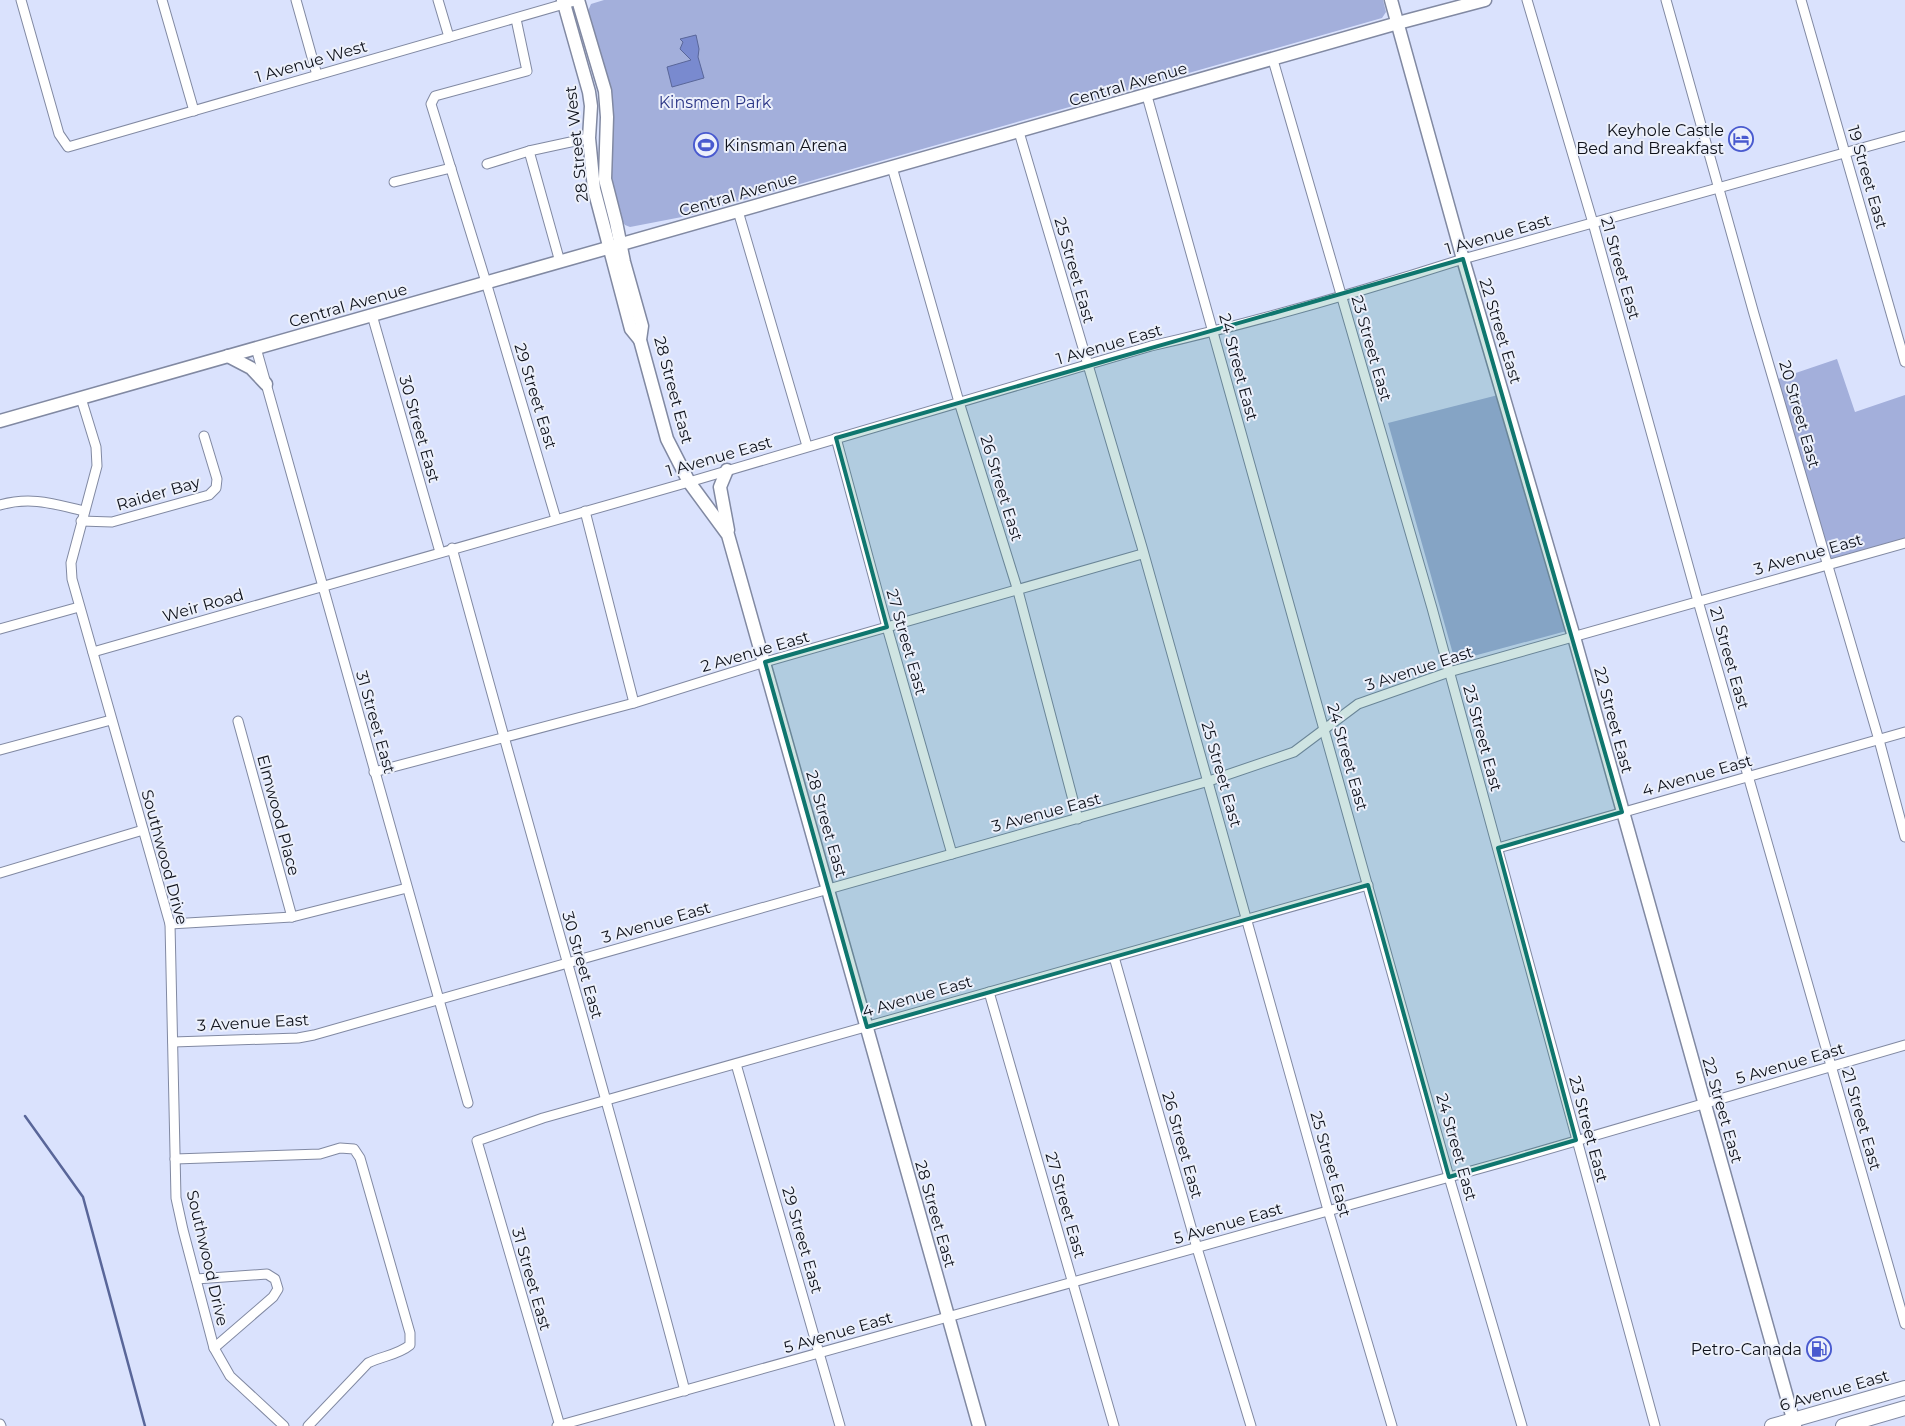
<svg xmlns="http://www.w3.org/2000/svg" width="1905" height="1426" viewBox="0 0 1905 1426" font-family="Montserrat,sans-serif">
<rect width="100%" height="100%" fill="#dae2fd"/>
<g fill="#a3afdb">
<path d="M604,0H1383L1386,12L1382,18L687,216L630,227L625,225L622,221L610,178L612,123L588,11L591,4Z"/>
<path d="M1837,359L1855,412L1905,395V541L1828,564L1775,380Z"/>
<path d="M1502,394L1570,630L1455,661L1388,423Z"/>
</g>
<path fill="#798acf" stroke="#596699" d="M696,35L699,49L698,57L704,78L672,87L667,67L691,60L680,49L683,42L680,39Z"/>
<g fill="none" stroke-linecap="round" stroke-linejoin="round">
<path stroke="#596699" stroke-width="2.5" d="M25,1116L83,1197L145,1426"/>
<defs>
<g id="street">
<path d="M21,0L59,134L68,147L578,0"/>
<path d="M162,0L194,111"/>
<path d="M296,0L317,75"/>
<path d="M438,0L449,37"/>
<path d="M1527,0L1593,223L1698,601L1905,1324"/>
<path d="M1666,0L1754,314L1879,740L1905,837"/>
<path d="M1801,0L1905,362"/>
<path d="M516,19L527,71L435,96L431,104L486,282L556,519"/>
<path d="M1273,60L1432,608L1655,1426"/>
<path d="M1147,96L1449,1177L1522,1426"/>
<path d="M1019,132L1142,547L1328,1210L1392,1426"/>
<path d="M529,151L560,262"/>
<path d="M487,164L529,151L589,138"/>
<path d="M892,167L959,402L1018,591L1078,819"/>
<path d="M394,182L451,168"/>
<path d="M738,211L807,446"/>
<path d="M372,315L440,552"/>
<path d="M256,348L468,1103"/>
<path d="M81,398L96,447L97,466L71,563L72,579L170,924L176,1198L183,1230L214,1348L230,1376L284,1426"/>
<path d="M836,438L887,627L952,854"/>
<path d="M0,505C31,496 54,504 84,511"/>
<path d="M585,511L634,703"/>
<path d="M81,521L112,522L209,495L216,488L217,479L204,436"/>
<path d="M452,548C528,829 611,1109 685,1391"/>
<path d="M0,629L79,607"/>
<path d="M93,652L689,482L1151,346C1256,322 1360,292 1463,259L1905,136"/>
<path d="M238,721L292,917"/>
<path d="M0,750L111,720"/>
<path d="M374,772L634,703L765,662L1142,554"/>
<path d="M1498,848L1905,732"/>
<path d="M0,873L143,830"/>
<path d="M170,924L292,917L407,888"/>
<path d="M1114,957L1197,1248L1251,1426"/>
<path d="M989,992L1114,1426"/>
<path d="M173,1042L298,1038L314,1035L1209,781L1294,752L1358,704L1449,672L1905,543"/>
<path d="M736,1064L840,1426"/>
<path d="M175,1159L320,1154L340,1148L354,1149L360,1158L410,1333V1345C398,1355 382,1356 368,1363L308,1426"/>
<path d="M196,1279L267,1274L275,1279L278,1289L273,1297L214,1348"/>
<path d="M0,1424L1,1426"/>
<path d="M557,1426L1514,1159L1905,1045"/>
<path d="M560,1426L477,1141L543,1118L1368,885"/>
</g>
<g id="secondary">
<path d="M563,0L589,92L591,106L589,138L594,189L631,329L640,340"/>
<path d="M578,0L605,91L607,117L605,179L616,222L624,262L642,326L640,340L667,439L689,482L728,535L979,1426"/>
<path d="M1391,0L1463,259L1574,637L1795,1426"/>
<path d="M228,356L251,368L266,384"/>
<path d="M0,421L1398,23L1485,0"/>
<path d="M727,470L720,487L728,530"/>
</g>
<g id="primary">
<path d="M1772,1426L1905,1388"/>
<path d="M1843,1426L1905,1408"/>
</g>
</defs>
<use href="#street" stroke="#8189a2" stroke-width="11"/>
<use href="#secondary" stroke="#8189a2" stroke-width="15"/>
<use href="#primary" stroke="#8189a2" stroke-width="16"/>
<use href="#street" stroke="#fff" stroke-width="9"/>
<use href="#secondary" stroke="#fff" stroke-width="12"/>
<use href="#primary" stroke="#fff" stroke-width="14"/>
</g>
<path fill="#0f766e" fill-opacity="0.2" stroke="#0f766e" stroke-width="4" stroke-linejoin="round" d="M1463,259L1622,812L1498,848L1576,1140L1449,1177L1368,885L867,1027L765,662L887,627L836,438Z"/>
<defs>
<symbol id="hotel-ring" viewBox="-11 -11 22 22"><circle r="9.5" fill="#ecf0fb" stroke="#495acf" stroke-width="1.5"/><path d="M-6-4.5h1.5V1H6V5H4.5V3h-9V5H-6ZM-4 0a1.8 1.8 0 1 1 3.6 0ZM.5 0V-2.5h3Q6-2.5 6 0Z" fill="#495acf"/></symbol>
<symbol id="stadium-ring" viewBox="-11 -11 22 22"><circle r="9.5" fill="#ecf0fb" stroke="#495acf" stroke-width="1.5"/><path d="M0-5a6.5 5 0 1 0 0 10a6.5 5 0 1 0 0-10ZM-3.5-1.8h7v3.6h-7Z" fill="#495acf"/></symbol>
<symbol id="fuel-ring" viewBox="-11 -11 22 22"><circle r="9.5" fill="#ecf0fb" stroke="#495acf" stroke-width="1.5"/><path d="M-5.5-6h7V0h2V4h1.3V-2.5L3-4.5l.8-.8L6-3V5H2.5V1h-1V6h-7ZM-4.2-4.7v3.2H.2V-4.7Z" fill="#495acf"/></symbol>
</defs>
<g fill-rule="evenodd">
<use href="#hotel-ring" x="1727" y="125" width="28" height="28"/>
<use href="#stadium-ring" x="692" y="131" width="28" height="28"/>
<use href="#fuel-ring" x="1805" y="1335" width="28" height="28"/>
</g>
<g text-anchor="middle" stroke-width="4" stroke-linejoin="round" paint-order="stroke">
<g font-size="16" fill="#0e111a" stroke="#ecf0fb">
<text transform="translate(311 61) rotate(-16)" y="6">1 Avenue West</text>
<text transform="translate(1128 84) rotate(-16)" y="6">Central Avenue</text>
<text transform="translate(576 144) rotate(-96)" y="6">28 Street West</text>
<text transform="translate(1868 177) rotate(74)" y="6">19 Street East</text>
<text transform="translate(738 194) rotate(-16)" y="6">Central Avenue</text>
<text transform="translate(1498 234) rotate(-16)" y="6">1 Avenue East</text>
<text transform="translate(1621 268) rotate(74)" y="6">21 Street East</text>
<text transform="translate(1075 270) rotate(74)" y="6">25 Street East</text>
<text transform="translate(348 305) rotate(-16)" y="6">Central Avenue</text>
<text transform="translate(1501 331) rotate(73)" y="6">22 Street East</text>
<text transform="translate(1109 344) rotate(-16)" y="6">1 Avenue East</text>
<text transform="translate(1372 348) rotate(74)" y="6">23 Street East</text>
<text transform="translate(1239 367) rotate(75)" y="6">24 Street East</text>
<text transform="translate(674 390) rotate(75)" y="6">28 Street East</text>
<text transform="translate(536 396) rotate(73)" y="6">29 Street East</text>
<text transform="translate(1800 414) rotate(74)" y="6">20 Street East</text>
<text transform="translate(420 429) rotate(74)" y="6">30 Street East</text>
<text transform="translate(719 456) rotate(-16)" y="6">1 Avenue East</text>
<text transform="translate(1002 488) rotate(73)" y="6">26 Street East</text>
<text transform="translate(158 493) rotate(-16)" y="6">Raider Bay</text>
<text transform="translate(1808 554) rotate(-16)" y="6">3 Avenue East</text>
<text transform="translate(203 605) rotate(-16)" y="6">Weir Road</text>
<text transform="translate(907 642) rotate(74)" y="6">27 Street East</text>
<text transform="translate(755 651) rotate(-16)" y="6">2 Avenue East</text>
<text transform="translate(1730 658) rotate(74)" y="6">21 Street East</text>
<text transform="translate(1419 668) rotate(-18)" y="6">3 Avenue East</text>
<text transform="translate(1614 720) rotate(75)" y="6">22 Street East</text>
<text transform="translate(376 722) rotate(74)" y="6">31 Street East</text>
<text transform="translate(1483 738) rotate(75)" y="6">23 Street East</text>
<text transform="translate(1348 757) rotate(74)" y="6">24 Street East</text>
<text transform="translate(1222 774) rotate(74)" y="6">25 Street East</text>
<text transform="translate(1697 775) rotate(-16)" y="6">4 Avenue East</text>
<text transform="translate(1046 812) rotate(-15)" y="6">3 Avenue East</text>
<text transform="translate(279 815) rotate(75)" y="6">Elmwood Place</text>
<text transform="translate(827 824) rotate(74)" y="6">28 Street East</text>
<text transform="translate(165 857) rotate(75)" y="6">Southwood Drive</text>
<text transform="translate(656 922) rotate(-16)" y="6">3 Avenue East</text>
<text transform="translate(583 965) rotate(74)" y="6">30 Street East</text>
<text transform="translate(917 996) rotate(-16)" y="6">4 Avenue East</text>
<text transform="translate(253 1022) rotate(-3)" y="6">3 Avenue East</text>
<text transform="translate(1790 1063) rotate(-16)" y="6">5 Avenue East</text>
<text transform="translate(1723 1110) rotate(74)" y="6">22 Street East</text>
<text transform="translate(1862 1119) rotate(74)" y="6">21 Street East</text>
<text transform="translate(1589 1129) rotate(75)" y="6">23 Street East</text>
<text transform="translate(1183 1145) rotate(74)" y="6">26 Street East</text>
<text transform="translate(1457 1147) rotate(74)" y="6">24 Street East</text>
<text transform="translate(1331 1164) rotate(74)" y="6">25 Street East</text>
<text transform="translate(1066 1205) rotate(74)" y="6">27 Street East</text>
<text transform="translate(936 1214) rotate(74)" y="6">28 Street East</text>
<text transform="translate(1228 1223) rotate(-16)" y="6">5 Avenue East</text>
<text transform="translate(803 1240) rotate(74)" y="6">29 Street East</text>
<text transform="translate(208 1258) rotate(77)" y="6">Southwood Drive</text>
<text transform="translate(532 1279) rotate(74)" y="6">31 Street East</text>
<text transform="translate(838 1332) rotate(-16)" y="6">5 Avenue East</text>
<text transform="translate(1834 1390) rotate(-16)" y="6">6 Avenue East</text>
</g>
<g font-size="16" fill="#2b3686" stroke="#ecf0fb">
<text x="715" y="108">Kinsmen Park</text>
</g>
<g font-size="16" fill="#0e111a" stroke="#ecf0fb" text-anchor="end">
<text x="1724" y="136">Keyhole Castle<tspan x="1724" dy="18">Bed and Breakfast</tspan></text>
<text x="724" y="151" text-anchor="start">Kinsman Arena</text>
<text x="1802" y="1355">Petro-Canada</text>
</g>
</g>
</svg>
